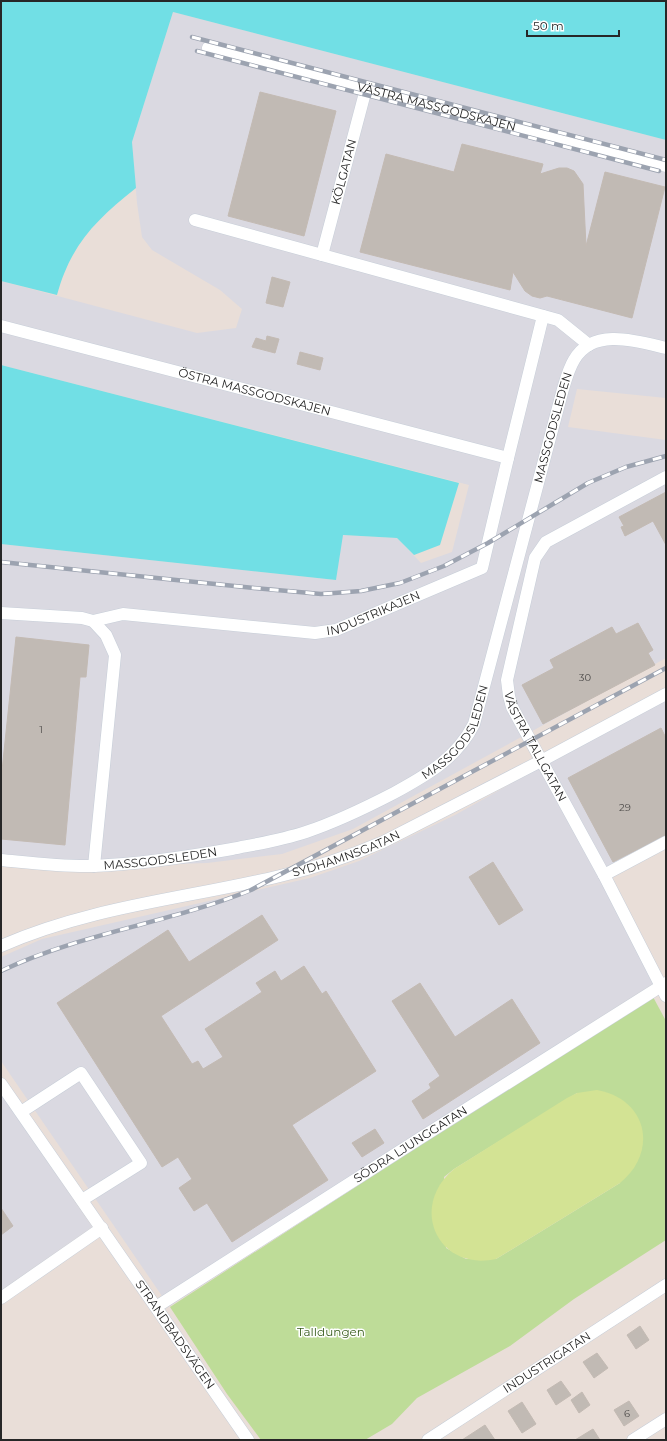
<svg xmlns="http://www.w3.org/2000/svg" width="667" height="1441" viewBox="0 0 667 1441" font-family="Montserrat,sans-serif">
<rect width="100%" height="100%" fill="#e9ded8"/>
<g fill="#dad9e1">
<path d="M173,12L666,140V398L577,389L568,427L666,440V658L353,829L282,854L207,863L142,865L1,857V544L336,580L342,535L397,538L421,563L452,552L469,485L1,365V281L197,333L236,328L242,309L220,290L152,250L142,237L137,203L132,142Z"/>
<path d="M666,698V838L607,870L547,761Z"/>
<path d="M539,768L657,981L162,1296L1,1061V957L42,939L310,878L359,861L455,815Z"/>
<path d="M1,1094L92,1227L1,1290Z"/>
</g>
<path fill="#bedc98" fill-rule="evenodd" d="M652,995L666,1021V1240L574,1299L510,1346L417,1398L392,1424L365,1440H261L227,1394L170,1307ZM577,1093L620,1183L496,1259H466L446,1248L444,1177L454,1169Z"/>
<path fill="#d3e394" d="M597,1090C647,1099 659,1151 620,1183L496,1259C438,1272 408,1207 454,1169L567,1098L577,1093Z"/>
<g fill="#71dfe5">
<path d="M1,1H666V140L173,12L132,142L136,188C96,220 71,244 57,295L1,281Z"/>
<path d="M1,365L459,483L440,545L414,555L397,538L343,535L336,580L1,544Z"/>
</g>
<g fill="#c1bab4" stroke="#c3bab3">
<path d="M260,92L336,111L304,236L228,216Z"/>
<path d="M462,144L543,164L540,174L559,168H567L574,171L583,184L586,246L605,172L665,187L632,318L547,296L540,298L532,296L525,291L513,272L510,290L360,252L386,154L454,172Z"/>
<path d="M272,277L290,282L283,307L266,303Z"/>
<path d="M267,336L279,339L275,353L252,347L256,338L266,341Z"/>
<path d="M300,352L323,358L320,370L297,364Z"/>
<path d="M666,492V545L653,521L625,536L621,527L624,526L619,517Z"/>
<path d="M638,623L653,650L648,653L655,665L543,724L522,685L554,668L550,660L612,627L616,634Z"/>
<path d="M16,637L89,645L86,677H80L65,845L1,839V780Z"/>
<path d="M661,728L666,738V835L613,862L568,778Z"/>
<path d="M493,862L523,910L499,925L469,877Z"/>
<path d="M262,915L278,940L161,1016L192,1064L198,1061L203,1069L223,1057L205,1029L262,992L256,983L275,971L281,981L304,966L322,994L326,991L376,1071L292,1125L328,1180L232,1242L207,1203L194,1211L179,1188L192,1179L178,1157L162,1167L57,1003L168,930L189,962Z"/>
<path d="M420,983L455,1037L512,999L540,1043L423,1119L412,1101L431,1088L429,1084L440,1076L392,1001Z"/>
<path d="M375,1129L384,1143L362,1157L352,1143Z"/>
<path d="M1,1208L13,1226L1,1235Z"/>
<path d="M640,1326L649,1340L636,1349L627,1335Z"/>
<path d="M597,1353L608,1368L594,1378L583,1362Z"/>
<path d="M561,1381L571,1395L556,1405L547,1390Z"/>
<path d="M582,1392L590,1405L579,1413L571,1400Z"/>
<path d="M629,1401L639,1416L624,1426L614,1410Z"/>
<path d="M522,1402L536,1424L522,1433L508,1411Z"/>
<path d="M485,1425L495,1440H462Z"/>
<path d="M593,1429L600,1440H575Z"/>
</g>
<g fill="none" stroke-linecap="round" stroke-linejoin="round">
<defs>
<g id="minor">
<path id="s1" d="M208,48L666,166"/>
<path d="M195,220L558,320L589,345"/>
<path id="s2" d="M322,255L366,89"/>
<path id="s3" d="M1,326L508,458"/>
<path id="s4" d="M666,477L546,542L535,558L507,680L509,696L512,707L604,875L666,996"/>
<path id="s5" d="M1,613L82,618L93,621L123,614L315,633L336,630L482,568L508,458L543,316"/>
<path d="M93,621L106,635L115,655L94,866"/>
<path id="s6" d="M1,860C32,863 63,867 94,866C140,864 187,857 232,849C257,844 282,840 306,832C336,822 365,808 394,793C427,775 457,758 474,724L563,389C566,379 569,368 574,360C593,327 637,341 666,348"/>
<path d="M604,875L666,842"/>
<path id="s7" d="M1,946C93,906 184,899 280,876C315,868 350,856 383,842L541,761L666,694"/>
<path id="s8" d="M1,1084L248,1440"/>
<path d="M21,1112L81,1073L141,1163L82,1200"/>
<path d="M1,1298L102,1228"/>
<path id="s9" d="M156,1307L419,1139L666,983"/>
<path id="s10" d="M428,1440L666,1285"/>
<path d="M633,1440L666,1419"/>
</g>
</defs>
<use href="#minor" stroke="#c7ced8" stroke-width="13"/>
<use href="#minor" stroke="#fff" stroke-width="12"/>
<defs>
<g id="rail">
<path d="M192,37L666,160"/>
<path d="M197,51L659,171"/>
<path d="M1,562L254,588L321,594L361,591L400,583L444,566L488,543L588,483L626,467L666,456"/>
<path d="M1,971C81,933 170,923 251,890L666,668"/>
</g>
</defs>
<use href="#rail" stroke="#9ca3b0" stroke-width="4.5"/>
<use href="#rail" stroke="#fff" stroke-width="3" stroke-dasharray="9" stroke-linecap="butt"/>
</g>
<g text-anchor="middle" stroke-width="3" stroke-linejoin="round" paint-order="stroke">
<g font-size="10" fill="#4e4c4a">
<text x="585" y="681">30</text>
<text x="41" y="733">1</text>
<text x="625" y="811">29</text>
<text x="627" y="1417">6</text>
</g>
<g font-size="12" fill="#272727" stroke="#fff">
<text dy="4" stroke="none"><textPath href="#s1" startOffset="236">VÄSTRA MASSGODSKAJEN</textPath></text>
<text dy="4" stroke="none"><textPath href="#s2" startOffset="86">KÖLGATAN</textPath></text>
<text dy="4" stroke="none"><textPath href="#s3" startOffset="262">ÖSTRA MASSGODSKAJEN</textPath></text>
<text dy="4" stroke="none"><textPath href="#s6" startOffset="819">MASSGODSLEDEN</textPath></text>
<text dy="4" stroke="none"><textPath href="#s5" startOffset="378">INDUSTRIKAJEN</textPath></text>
<text dy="4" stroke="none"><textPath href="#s6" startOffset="495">MASSGODSLEDEN</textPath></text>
<text dy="4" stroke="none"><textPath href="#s4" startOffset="354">VÄSTRA TALLGATAN</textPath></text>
<text dy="4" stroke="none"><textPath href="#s7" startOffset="358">SYDHAMNSGATAN</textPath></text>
<text dy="4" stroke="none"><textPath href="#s6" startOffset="160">MASSGODSLEDEN</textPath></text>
<text dy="4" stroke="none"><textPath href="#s9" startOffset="302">SÖDRA LJUNGGATAN</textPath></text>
<text dy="4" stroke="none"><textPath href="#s8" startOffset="305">STRANDBADSVÄGEN</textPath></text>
<text dy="4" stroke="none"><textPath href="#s10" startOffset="142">INDUSTRIGATAN</textPath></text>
</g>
<g font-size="12" fill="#385d1d" stroke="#fff">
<text x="331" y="1336">Talldungen</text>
</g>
</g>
<rect width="667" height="1441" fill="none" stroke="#272727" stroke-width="4"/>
<path d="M527 30v6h92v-6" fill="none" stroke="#272727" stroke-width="2"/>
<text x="533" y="30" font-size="12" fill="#272727" stroke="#ffffff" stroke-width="3" paint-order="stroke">50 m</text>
</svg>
